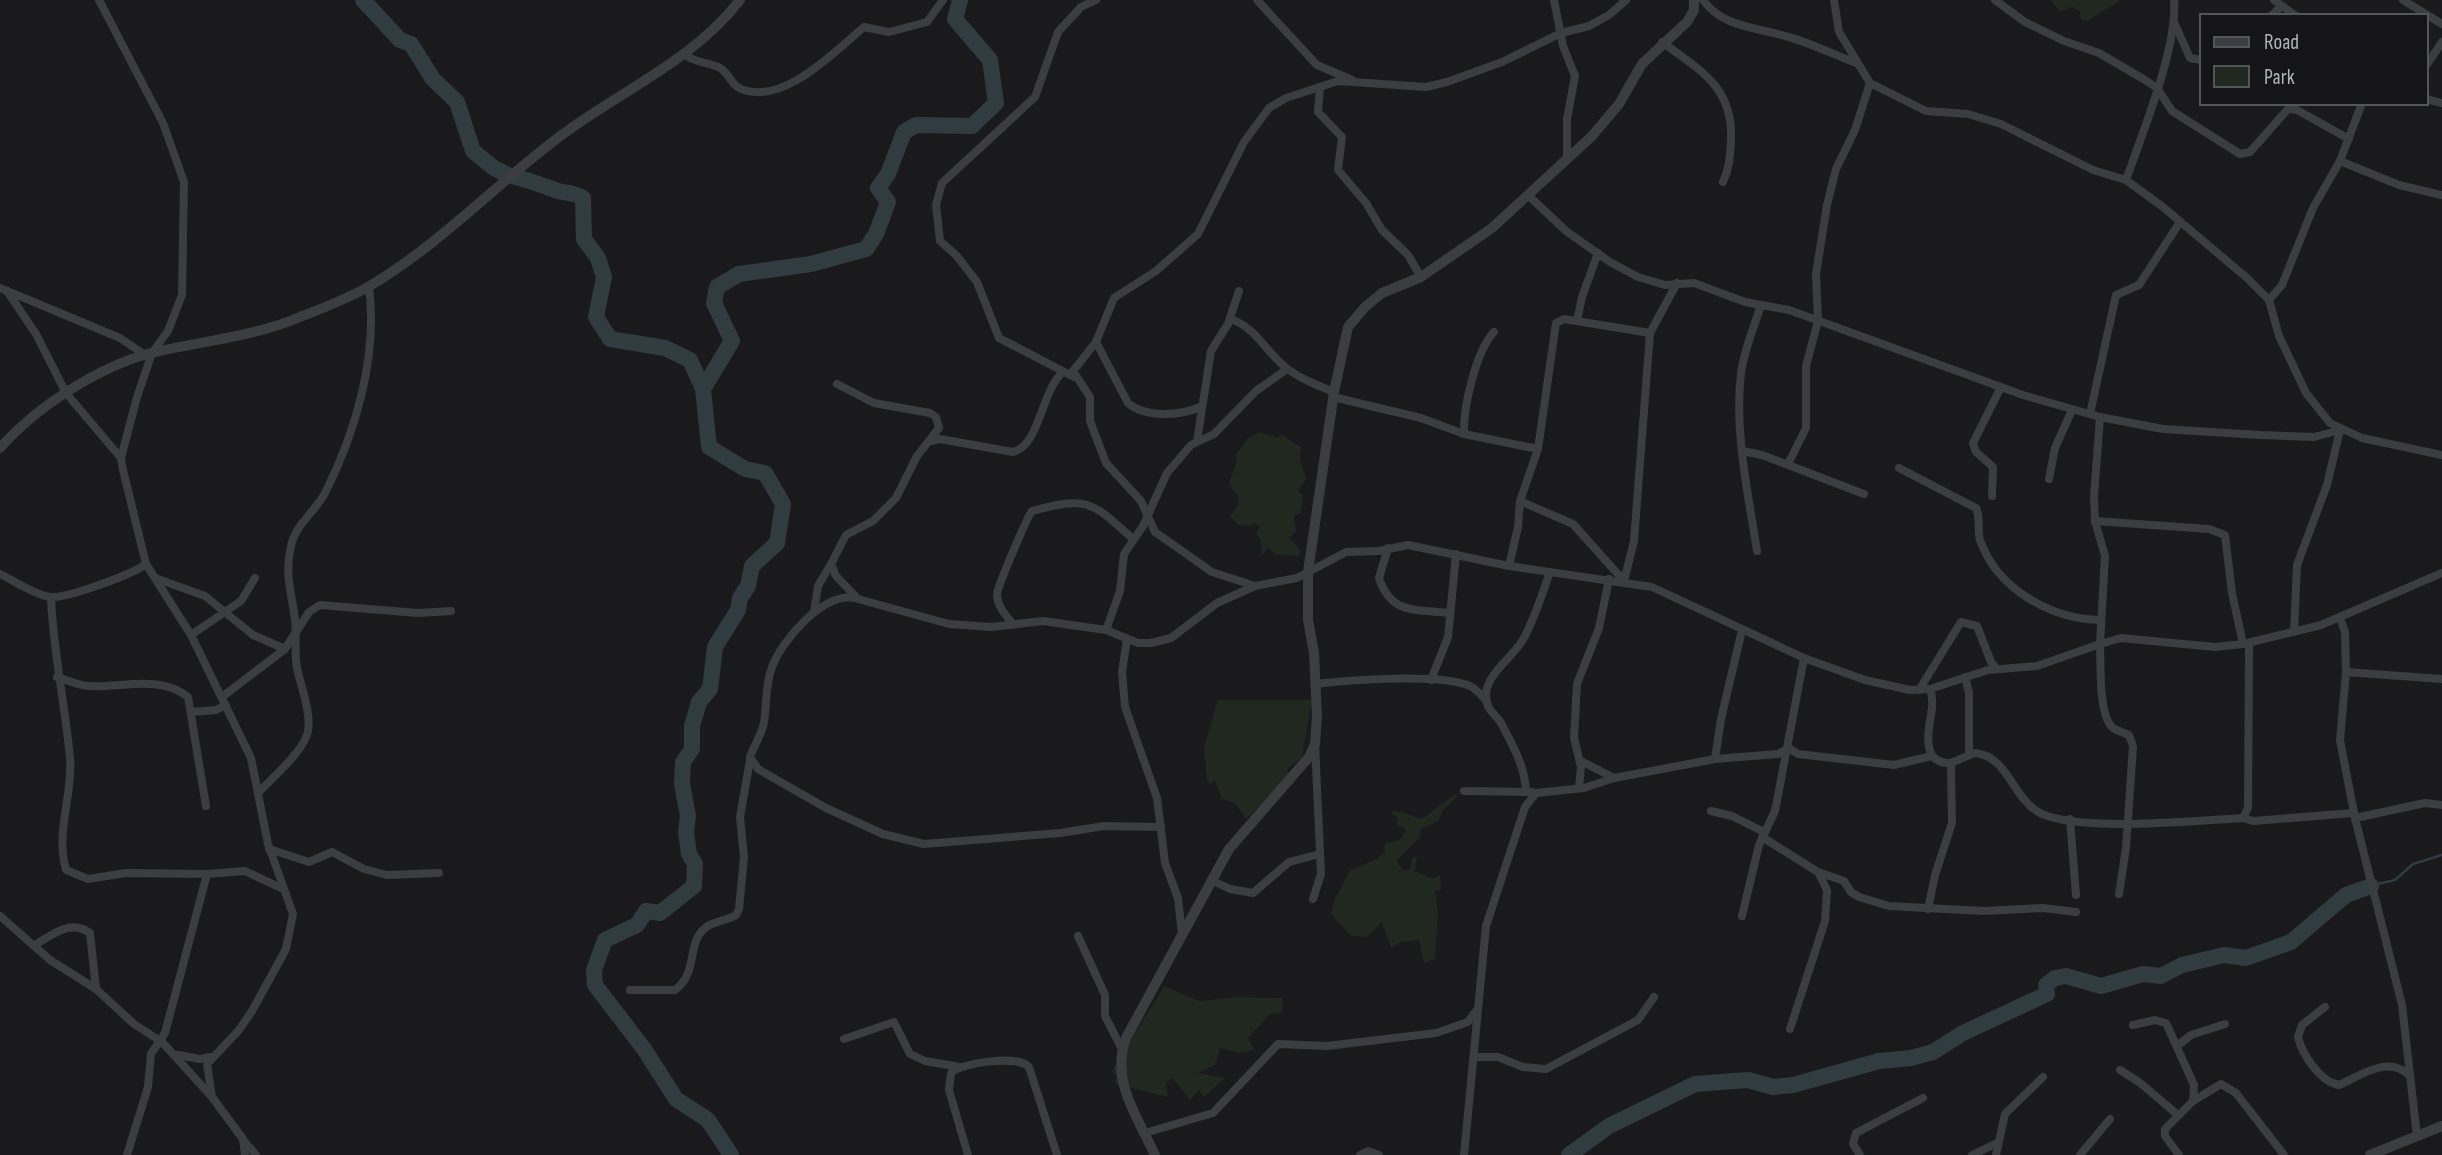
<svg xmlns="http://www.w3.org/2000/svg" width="2442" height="1155" viewBox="0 0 2442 1155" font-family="'Sofia Sans Condensed',sans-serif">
<rect width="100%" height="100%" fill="#1a1a1c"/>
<g fill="#202820">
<path d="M2051,0H2121L2087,21L2081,20L2080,11L2072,7L2060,12Z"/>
<path d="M1260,432L1278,438L1282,435L1301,447L1300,458L1306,479L1298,491L1303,495L1301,513L1294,516L1296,531L1289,538L1300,549L1299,556L1274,554L1268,547L1261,557V541L1256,534L1260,527L1254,523L1251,526L1238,525L1230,515L1237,507L1239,497L1229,484L1237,460L1235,456L1247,439Z"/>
<path d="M1218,700H1312L1302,757L1288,768V780L1246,819L1235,803L1222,799L1215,780L1210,784L1207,780L1204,747Z"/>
<path d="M1455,794L1457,797L1443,810L1439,820L1420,830V837L1396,861L1404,871L1410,869L1412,858L1417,856L1415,871L1433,879L1440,875L1441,890L1435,891L1438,913L1435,959L1424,963L1419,940L1401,942L1391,948L1382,922L1367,937L1351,936L1331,914L1334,901L1350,870L1377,859L1385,852L1384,844L1401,839L1406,829L1397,825L1398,818L1391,814L1394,810L1422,819Z"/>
<path d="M1164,986L1199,1001L1240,997L1283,998L1282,1012L1269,1015L1248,1038L1254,1050L1239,1053L1220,1048L1215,1065L1198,1073L1225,1078L1204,1097L1199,1090L1190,1100L1172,1078L1166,1083L1168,1097L1115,1084L1116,1076L1112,1071Z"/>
</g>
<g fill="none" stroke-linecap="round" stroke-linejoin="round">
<path stroke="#303c40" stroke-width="2.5" d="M2373,885L2395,880L2413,864L2442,855"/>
<g stroke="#303c40" stroke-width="16">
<path d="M363,0L400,40L411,44L433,79L457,102L473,151L494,168L508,175"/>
<path d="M515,177C529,180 541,185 555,190C565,194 572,191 583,198L584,239L598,258L604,277L596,317L610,339L665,348L690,360L703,389"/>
<path d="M731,1155L708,1120L676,1099L644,1049L595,985L594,970L605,940L637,925L646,911L660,913L694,886L695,864L689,854L686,832L688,816L682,784L683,762L692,749V726L699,702L710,689L715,647L738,610L740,598L748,586L752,566L777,543L783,504L765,473L745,469L709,447L703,389L732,341L714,303L717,287L739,274L811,264L866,249L876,234L888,202L878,188L888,174L904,132L916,125L972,126L996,103L990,60L955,19L960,0"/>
<path d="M1569,1155L1609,1126L1695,1084L1748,1080L1773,1087L1793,1085L1879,1061L1911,1058L1933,1052L1963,1033L2047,994L2046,985L2055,978L2066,976L2101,986L2143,974L2161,976L2182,965L2224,955L2246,958L2291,942L2346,895L2371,886"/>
</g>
<g stroke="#3b3d41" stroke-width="8">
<path d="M99,0L163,123L184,182L182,295L168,331L152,353L137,397L121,458L123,470L146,564L191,635L251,758L268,844L293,914L286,949L252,1011L239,1030L207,1064L212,1097"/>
<path d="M1257,0L1317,65L1352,80"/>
<path d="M1554,0L1563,46L1575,76L1567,119V156"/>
<path d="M1703,0C1722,27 1755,27 1785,36C1809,42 1832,54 1856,63"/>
<path d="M1834,0L1839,32L1870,83L1926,111L1968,114L2001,124L2093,170L2126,180L2163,207L2247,278L2269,300L2279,336L2306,393L2330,423L2362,438L2442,455"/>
<path d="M1995,0L2025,22L2064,41L2099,53L2145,80L2157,88L2172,111L2240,154L2250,152L2288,109L2297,110L2349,139"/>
<path d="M2274,0L2296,16"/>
<path d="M2403,0L2442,24"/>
<path d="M2271,16L2282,6"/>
<path d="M2174,22L2190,58L2202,60"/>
<path d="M1662,42C1700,70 1733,87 1731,139C1730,154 1730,167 1723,182"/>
<path d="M685,55C698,64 709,62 720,68C729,73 730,83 739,88C781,108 834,52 864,27L889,32L927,22L943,0"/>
<path d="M2426,66L2442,42"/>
<path d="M1320,87L1318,112L1342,137L1338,170L1366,203L1382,230L1408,255L1421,277"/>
<path d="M2426,99L2442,103"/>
<path d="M2340,161L2399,185L2442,195"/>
<path d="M2126,180C2142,134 2178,47 2174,0"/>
<path d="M1529,196L1566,231L1610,262L1638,277L1665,285L1694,283L1745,302L1789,310L2023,395L2100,417L2163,429L2260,435L2314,437L2340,430"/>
<path d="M0,288L120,338L145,355"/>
<path d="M7,291L36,334L66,393L121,458"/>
<path d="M2269,300L2282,285L2313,208L2340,161L2362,103"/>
<path d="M1230,319C1254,326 1265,350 1284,366C1298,378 1317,385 1334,392"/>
<path d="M1577,321L1582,297L1598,253"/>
<path d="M1096,342L1128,403C1145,418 1180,416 1200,407"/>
<path d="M1074,377L999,338L977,282L956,255L940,241L936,205L942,183L1035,97L1058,32L1081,7L1096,0"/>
<path d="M837,384L874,403L930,413L936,417L939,428L917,456L896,498L873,521L846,535L831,564L836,576L858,599L949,624L991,627L1043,621L1106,630L1138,643H1151L1171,638L1217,603L1255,586L1297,578L1346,552L1379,551L1408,545L1509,566L1652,587L1804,658L1865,680L1910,690L1930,689L1988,670L2037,666L2100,644L2105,556L2095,521L2094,497L2100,417"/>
<path d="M1333,397L1421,418L1464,434L1538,449"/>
<path d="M2090,414L2116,295L2139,285L2180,222"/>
<path d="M1464,434C1463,407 1476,351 1494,332"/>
<path d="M931,441L940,439L1013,452C1040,445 1041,392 1062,373"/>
<path d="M1197,441L1211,351L1228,324L1239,291"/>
<path d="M1742,451L1762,455L1864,494"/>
<path d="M1788,464L1806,428V366L1818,321L1816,274L1827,205L1836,169L1855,130L1870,83"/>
<path d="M1899,468L1976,508C1981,519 1977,530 1980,540C1997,589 2051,619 2100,620"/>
<path d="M2049,479L2055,448L2072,410"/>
<path d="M1992,496L1993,467L1976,452L1973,443L2001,387"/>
<path d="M1520,501L1573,524L1624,581L1634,541L1650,333L1677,283"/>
<path d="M2095,521L2209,529L2225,535L2232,593L2243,644"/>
<path d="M1388,548L1379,578C1391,615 1416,609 1449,613"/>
<path d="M1757,551C1748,493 1734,431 1741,373C1744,350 1754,327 1761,305"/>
<path d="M1509,566L1518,527L1520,501L1538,449L1556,323L1564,319L1650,333"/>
<path d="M0,574C15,581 33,594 50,597C66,599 133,574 146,564"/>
<path d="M158,579L205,596L253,635L285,649"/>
<path d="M1255,586L1212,572L1155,532L1141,501L1106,463L1090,421V397L1073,371L1096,342L1114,298L1156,271L1198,234L1244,142L1269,108L1286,98L1338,81L1426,87L1447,82L1502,62L1561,33L1589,26L1609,15L1626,0"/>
<path d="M51,597C53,651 65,704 70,758C73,796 55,832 66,870L88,879L126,873L207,874L245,871L283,889"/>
<path d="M855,598C823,592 782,640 772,667C765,684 767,704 764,722C762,735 754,745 750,757L758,769L826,808L883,834L924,844L1060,833L1104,826L1161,827"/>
<path d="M814,612L818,586L831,564"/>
<path d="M2340,618L2345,632L2346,672L2340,740L2355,818L2402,1005L2417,1136"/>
<path d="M1012,623C1005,614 997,606 997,594C997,588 1028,515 1032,511C1088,496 1091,501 1133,539"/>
<path d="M1106,630L1120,591L1124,554L1143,526L1167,473L1191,445L1214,434L1256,391L1287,369"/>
<path d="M2294,632L2297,565L2327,485L2340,430"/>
<path d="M191,635L241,601L255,578"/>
<path d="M1127,639L1122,672L1125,707L1157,798L1165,863L1178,898L1182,934"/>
<path d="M2346,672L2442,679"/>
<path d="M57,677C68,680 79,686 90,686C121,688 160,674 188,697L206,806"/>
<path d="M1965,677L1969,693V755"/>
<path d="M1431,680L1448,637L1456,554"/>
<path d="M1316,684C1349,680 1440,673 1470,686C1476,689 1481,695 1486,700"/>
<path d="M1930,689C1938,711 1921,732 1932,756C1948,771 1958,758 1975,753C2008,756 2012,798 2040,813C2077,832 2198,821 2243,818L2253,821L2354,813"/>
<path d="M1919,690L1961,622L1977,626L1991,662L1997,669"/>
<path d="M222,697L285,649L309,612L320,605L418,613L451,611"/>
<path d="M191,712L216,710L226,705"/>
<path d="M1715,759L1721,719L1742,630"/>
<path d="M1581,761L1614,778"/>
<path d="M1579,788L1581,767L1574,738L1577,684L1599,628L1609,579"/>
<path d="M1464,791L1532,792"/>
<path d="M1526,792C1525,766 1513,746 1501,723C1497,716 1490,712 1488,706C1477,678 1514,658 1524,638C1535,617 1542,595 1550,572"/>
<path d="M258,793C272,778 305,750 308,731C311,711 301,687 297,668C294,652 297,636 295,620C292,593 284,575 291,546C295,525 315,512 325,493C356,432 378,355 369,287"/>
<path d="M1711,811L1732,816L1764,832"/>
<path d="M2243,818L2248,808L2249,643"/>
<path d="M2355,818L2425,803L2442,805"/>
<path d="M2070,819L2076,895"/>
<path d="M1762,837L1818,872L1827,890L1825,921L1790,1029"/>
<path d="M269,849L309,862L332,852L364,869L387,875L439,873"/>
<path d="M1818,872L1844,881L1851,892L1859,897L1889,906L1984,911L2043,908L2076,912"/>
<path d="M1211,880L1230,889L1253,893L1289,862L1320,854"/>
<path d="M2119,894L2126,848L2133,746L2129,735C2124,733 2118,731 2113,728C2098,716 2101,662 2100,644L2121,638L2215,647L2243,644L2321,625L2442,573"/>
<path d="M1313,899L1321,874L1315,744"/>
<path d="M1928,909L1935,875L1952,823L1951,764"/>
<path d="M0,916L50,960L96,989L134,1024L162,1042L212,1097L243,1139L245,1155"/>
<path d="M1742,916L1759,845L1775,811L1804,658"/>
<path d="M1078,936L1105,995V1016L1123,1051"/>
<path d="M35,945C53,934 71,919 90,933L96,989"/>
<path d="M630,990H675C699,972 686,944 705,928C714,921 726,921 736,915L739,909L744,857L740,817L750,760"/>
<path d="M2325,1007L2302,1025L2298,1037C2302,1054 2320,1082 2339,1085C2362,1075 2387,1055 2409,1075"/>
<path d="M2133,1025L2155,1020L2166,1023L2194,1085L2193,1101"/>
<path d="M844,1039L894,1022L910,1054L925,1061L960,1067"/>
<path d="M2177,1046L2191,1035L2225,1024"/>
<path d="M178,1055L200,1059L210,1057"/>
<path d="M1475,1057H1498L1523,1067L1546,1069L1638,1020L1654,997"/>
<path d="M2120,1070L2139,1082L2178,1115"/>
<path d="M1145,1133L1213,1113L1278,1044L1327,1046L1436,1033L1468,1022L1476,1011"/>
<path d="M245,1142L256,1155"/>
<path d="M127,1155L148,1087L151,1054L165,1033L207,874"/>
<path d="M968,1155L949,1090L951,1073C962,1062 1019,1055 1029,1067L1057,1155"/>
<path d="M1360,1155L1368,1151L1379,1155"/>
<path d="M1464,1155L1486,926L1525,807L1536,793L1584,788L1614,778L1715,759L1778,754L1789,748L1798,754L1894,765L1932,756"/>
<path d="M1860,1155L1853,1144L1856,1133L1923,1098"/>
<path d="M1972,1155L1997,1143"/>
<path d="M1996,1155L2005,1114L2043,1077"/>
<path d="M2080,1155L2110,1119"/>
<path d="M2179,1155L2165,1136V1129L2193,1101L2221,1084L2236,1093L2284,1155"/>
</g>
<g stroke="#3b3d41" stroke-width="10">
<path d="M0,448C36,407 98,367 151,353C201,341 253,337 300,317C323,308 347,299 368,287C438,246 495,185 559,137C620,91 693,61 740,0"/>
<path d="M1155,1155C1138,1118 1110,1080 1126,1038L1229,849L1309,757L1315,744L1317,716L1314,653L1308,620V572L1334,392L1348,327L1365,307L1382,293L1421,277L1492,228L1592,136L1619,104L1642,64L1687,22L1694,10V0"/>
<path d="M2370,1155L2442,1126"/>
</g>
</g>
<rect x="2200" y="14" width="228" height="91" fill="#151517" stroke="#525559" stroke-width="2"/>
<rect x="2214" y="37" width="35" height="10" fill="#3b3d41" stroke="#525559" stroke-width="2"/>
<text x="2264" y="49" font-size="21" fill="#adb4bb">Road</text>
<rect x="2214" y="66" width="35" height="21" fill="#202820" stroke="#525559" stroke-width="2"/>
<text x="2264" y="84" font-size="21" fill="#adb4bb">Park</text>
</svg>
